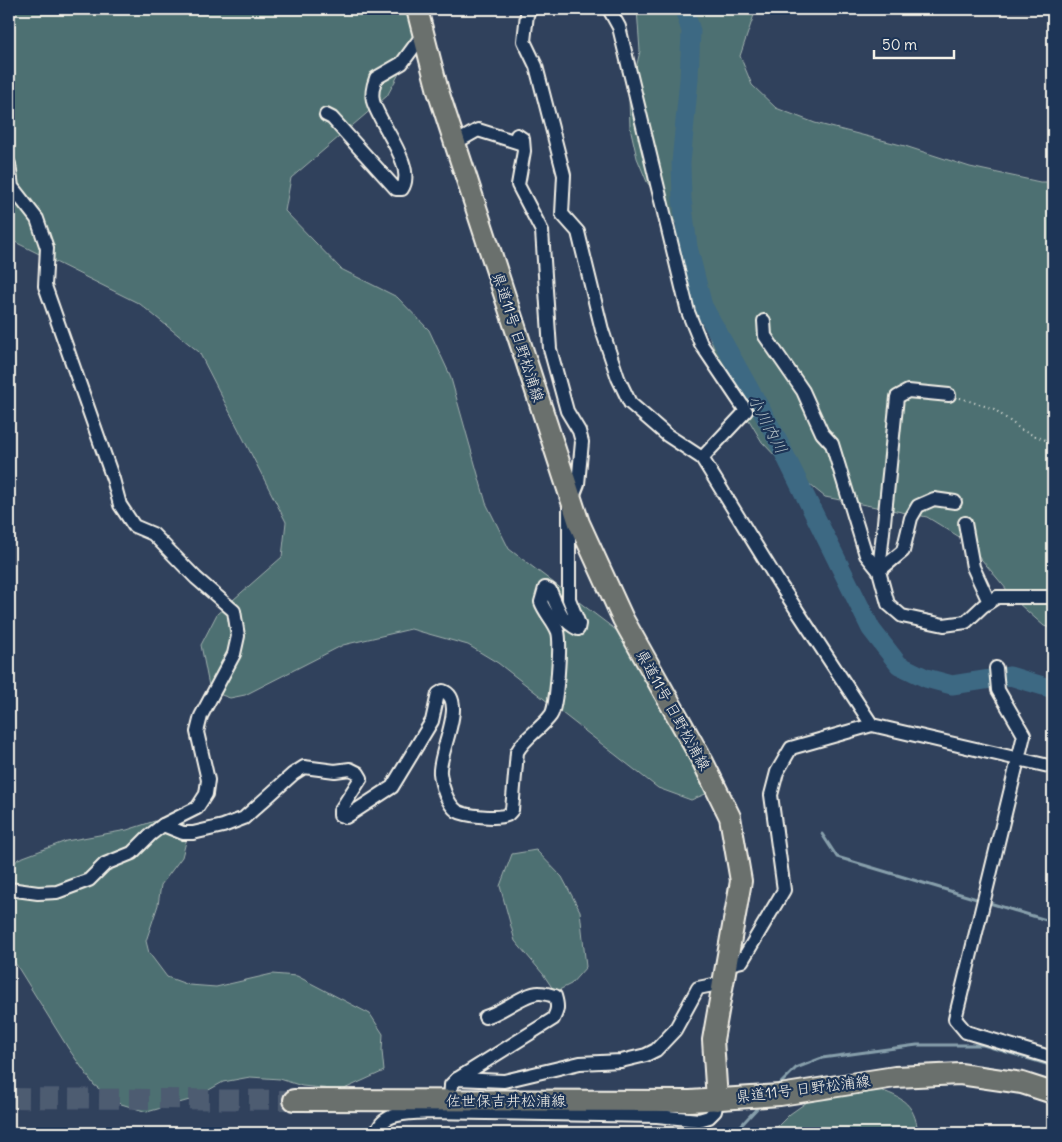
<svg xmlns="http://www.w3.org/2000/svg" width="1062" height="1142" viewBox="0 0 1062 1142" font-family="Delius,'Klee One',sans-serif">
<rect width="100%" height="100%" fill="#30415c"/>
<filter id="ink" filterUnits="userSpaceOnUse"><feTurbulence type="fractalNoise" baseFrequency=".02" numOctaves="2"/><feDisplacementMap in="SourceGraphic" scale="10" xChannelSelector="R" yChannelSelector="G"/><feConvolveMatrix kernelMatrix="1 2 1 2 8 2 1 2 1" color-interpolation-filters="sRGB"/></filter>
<g filter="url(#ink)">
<g fill="#4d7072" stroke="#a0b0ad">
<path d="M9,9H416L417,40L387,96L291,178L285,211L341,269L397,297L429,330L450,375L486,503L509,549L641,649L708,793L691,800L658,788L498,663L468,645L411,629L343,645L245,695L230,698L210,691L201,645L217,614L282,557L286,522L199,352L140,304L9,239Z"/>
<path d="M637,9H756L740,56L752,85L776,108L815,123L905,146L970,167L1040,182H1053V629L1044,626L1018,603L966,541L927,517L825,497L779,460L762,442L728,385L717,358L708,332L705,283L692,246L647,182L637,158L630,127L629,99L640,51Z"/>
<path d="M164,818L182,819L188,834L182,857L161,885L158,905L146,941L149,953L167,977L189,985L216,987L272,974L297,976L370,1014L383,1034L382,1051L384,1071L342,1090L302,1086L280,1079L250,1077L223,1082L193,1099L147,1112L118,1103L94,1085L68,1048L9,953V871L18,859L66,841L127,830Z"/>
<path d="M536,850L562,877L580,911L586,967L571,984L555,992L543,974L515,941L500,886L512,854Z"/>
<path d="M871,1087C899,1096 915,1101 918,1133H771L790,1114L817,1095Z"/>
</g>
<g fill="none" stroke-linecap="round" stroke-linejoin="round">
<g stroke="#879fab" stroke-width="3">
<path d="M822,834L837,857L980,900"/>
<path d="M986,902L1053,922"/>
<path d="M777,1087L796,1068L822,1058L917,1045H983L1053,1066"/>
<path d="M734,1133L761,1104"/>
</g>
<path stroke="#3e6983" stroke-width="19" d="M684,9L691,31L689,79L681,163L682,199L688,247L703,306L774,433L871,629L899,665L926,678L952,685L1010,676L1053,689"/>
<path stroke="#4d5b71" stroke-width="20" stroke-dasharray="20 10" stroke-linecap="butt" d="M9,1098L294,1100"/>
<defs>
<g id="minor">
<path d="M531,9L527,14L524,41L536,66L564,175L562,214L578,232L602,330L618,378L630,403L667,435L702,458L779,583L872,725"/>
<path d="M609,9L619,27L688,312L701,344L746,411L702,458"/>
<path d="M326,115L332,118L396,189H402C417,167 379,124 373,101C371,93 373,86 376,78L402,63L424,33"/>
<path d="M455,143L478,130L523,144"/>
<path d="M9,164L12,187L37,219L47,248L45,286L113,479L120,505L134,526L153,534L196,578L234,611L238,636L234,654L201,716L197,732L208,780L206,794L197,808L163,825L150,835L132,853L105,864L89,880L57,892L38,893L9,889"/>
<path d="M764,321L765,336L803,391L822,433L832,444L866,555L879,571L903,551L911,518L918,506L934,499L955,502"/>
<path d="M949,395L908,391L897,397L879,571L888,604L902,616L944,625L966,622L983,606L997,597H1053"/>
<path d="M965,523L973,567L989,602"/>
<path d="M996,668L998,690L1024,735L955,1019L966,1032L1053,1058"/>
<path d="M163,825L183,833H193L223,826L244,818L293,774L304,767L335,771L350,769L358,773L361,778L340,811V815L346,817L392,787L432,721L438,694L443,691C468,700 438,753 440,773C441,784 447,804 457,811C465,816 498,819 507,815C509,814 510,812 512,810L517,752C525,737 541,729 551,715C557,707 561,642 558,632C554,621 545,613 541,602L545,588L550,590C557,606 561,621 578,629L579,624L569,599V507L578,484L582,442L579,431L567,411L550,349L542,231L518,185L524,151L523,139L517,135"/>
<path d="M726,965L742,961L784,890L771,795L777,772L791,748L872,725L1053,767"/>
<path d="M457,1079L553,1019C558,1010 558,1006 555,996C550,995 545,993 540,993C525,992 502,1013 485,1017"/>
<path d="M450,1102L451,1085L457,1079L504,1081L580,1063L621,1061L646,1055L656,1050L675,1030L698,988L723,983"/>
<path d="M377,1133C382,1111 409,1114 427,1112L657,1116L699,1120L709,1117L715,1111L717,1100"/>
</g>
<g id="primary">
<path d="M417,9L438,91L579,523L623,619L703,762L730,817L741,881L713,1040L717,1100"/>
<path d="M294,1100L690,1101L780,1095L895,1077L960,1074L1022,1083L1053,1093"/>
</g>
</defs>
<use href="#minor" stroke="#f4f1e8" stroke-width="16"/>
<use href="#primary" stroke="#f4f1e8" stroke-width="24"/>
<path stroke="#f4f1e8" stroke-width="2" stroke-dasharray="1 4" stroke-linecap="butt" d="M960,398L994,409L1023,431L1053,443"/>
<use href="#minor" stroke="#1d3557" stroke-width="12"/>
<use href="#primary" stroke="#6b706d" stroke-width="20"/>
</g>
</g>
<g text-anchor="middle" stroke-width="4.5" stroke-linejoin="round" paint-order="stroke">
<g font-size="15" fill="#f4f1e8" stroke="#1d3557">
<text transform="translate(518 337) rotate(72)" y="5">県道11号 日野松浦線</text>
<text transform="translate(673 710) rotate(61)" y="5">県道11号 日野松浦線</text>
<text transform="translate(803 1089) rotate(-7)" y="5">県道11号 日野松浦線</text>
<text x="506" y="1106">佐世保吉井松浦線</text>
</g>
<g font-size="16" font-style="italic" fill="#b4c1c5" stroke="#1d3557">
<text transform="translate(768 424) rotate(62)" y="6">小川内川</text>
</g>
</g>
<rect width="1062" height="1142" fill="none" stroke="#1d3557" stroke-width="30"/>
<rect x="15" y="15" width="1032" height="1112" fill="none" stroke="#f4f1e8" stroke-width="2" filter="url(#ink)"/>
<path d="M874 50v8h80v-8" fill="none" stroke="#f4f1e8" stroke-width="2.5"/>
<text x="882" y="50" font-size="15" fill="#f4f1e8" stroke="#1d3557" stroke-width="4" paint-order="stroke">50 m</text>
</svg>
